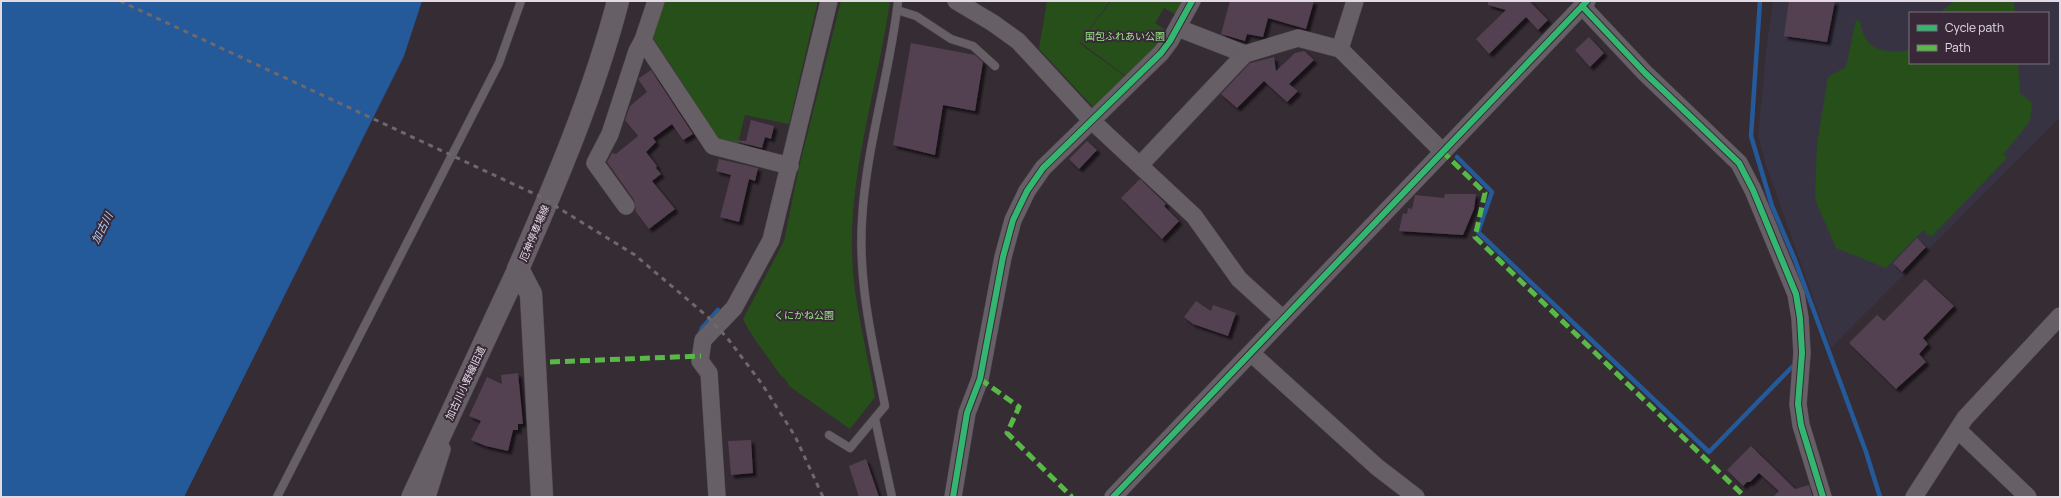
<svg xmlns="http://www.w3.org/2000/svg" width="2061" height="498" viewBox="0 0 2061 498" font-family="Manrope,'Noto Sans JP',sans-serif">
<defs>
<filter id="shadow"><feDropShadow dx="3.5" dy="3.5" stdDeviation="1" flood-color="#0009"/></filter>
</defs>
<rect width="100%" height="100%" fill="#362c34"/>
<path fill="#383343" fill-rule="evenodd" d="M1773,1H2060V117L1831,348L1766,165L1758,135L1767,44ZM1910,13H2048V63H1910Z"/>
<g fill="#264f1a">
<path d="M662,1H818L789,124L745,115L737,147L716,138L682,82L651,35Z"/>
<path d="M841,1H890C878,85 850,168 852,253C853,302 867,349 875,397L850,429L789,386C788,380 781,377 778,372C766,354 752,338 743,319L784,241L799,167Z"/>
<path d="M1047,1H1110L1079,43L1127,78L1096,110L1039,49Z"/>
<path d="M1111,1H1185L1178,16L1164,8L1155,23L1168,32L1152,53L1128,78L1080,42Z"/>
<path d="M1955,1H2014L2015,13H1939Z"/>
<path d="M1856,20L1860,21C1861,28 1864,39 1870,44C1879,52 1900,54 1910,49V63H2018L2020,93L2032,103L2030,121L2003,155L2007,158L1931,237L1923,230L1886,268L1836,248L1815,199L1817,144L1828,77L1846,67Z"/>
</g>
<path fill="#245a99" d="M1,1H422L404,56L184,497H1Z"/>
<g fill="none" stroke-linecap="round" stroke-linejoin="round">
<g stroke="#245a99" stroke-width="4.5">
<path d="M1760,1L1751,136L1772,206L1795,260L1866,452L1880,497"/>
<path d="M1457,157L1492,192L1478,232L1709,452L1793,366"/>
<path d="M700,334L702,328L718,310"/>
</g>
</g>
<g fill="#524151" filter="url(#shadow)">
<path d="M1230,1H1314L1306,29L1268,18L1263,37L1247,34L1245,41L1221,34Z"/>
<path d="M1488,1H1529L1548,20L1538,30L1526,17L1489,54L1476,39L1506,10L1488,5Z"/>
<path d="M1789,1H1835L1827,42L1784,36Z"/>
<path d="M1589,37L1604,53L1590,67L1575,50Z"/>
<path d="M911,43L975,55L983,62L975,111L943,105L935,155L893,145Z"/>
<path d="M1304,51L1314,60L1289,84L1298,91L1287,102L1264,81L1237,108L1221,94L1250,63L1274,57L1276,71L1295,53Z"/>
<path d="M651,70L693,134L683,140L672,124L653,138L656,142L646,152L657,166L656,168L661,174L652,181L675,209L649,229L636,212L634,200L607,162L612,153L616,154L638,136L625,120L630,106L647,92L638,79Z"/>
<path d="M751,120L774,126L771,139L765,137L762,148L730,140L746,141Z"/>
<path d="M1087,141L1097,150L1079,169L1069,159Z"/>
<path d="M719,159L758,168L755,181L749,179L739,222L720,217L731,175L716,171Z"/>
<path d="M1140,179L1166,204L1164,206L1179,221L1162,239L1121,198Z"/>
<path d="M1445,194H1476L1474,209L1463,235L1399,231L1403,213L1407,214L1408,208L1412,209L1415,195L1444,198Z"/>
<path d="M1917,238L1926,247L1902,272L1893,263Z"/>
<path d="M1925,279L1954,306L1923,338L1928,344L1919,354L1926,362L1896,389L1849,343L1877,315L1884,321Z"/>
<path d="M1196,301L1211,311L1213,305L1236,313L1228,336L1193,324L1184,317Z"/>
<path d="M518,373L523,424H518V430H513L508,451L486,446L471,440L481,421L469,416L487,377L502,384L501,375Z"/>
<path d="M751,440L753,473L731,475L728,441Z"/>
<path d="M1751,446L1795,489L1809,485L1813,497H1773L1779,491L1759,473L1750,482H1747L1743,486L1727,470Z"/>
<path d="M866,459L879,497H859L849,466Z"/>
</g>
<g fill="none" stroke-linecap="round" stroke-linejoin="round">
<defs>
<g id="service">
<path d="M897,10L916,16L951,39L973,46L995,66"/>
<path d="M875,419L892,497"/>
<path d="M829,435L850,448L885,406C873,345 858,283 862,220C866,146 890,74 898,1"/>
<path d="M277,497L499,63L521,1"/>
</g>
<g id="minor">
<path d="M656,1L643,40L713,146L790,166"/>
<path d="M956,1L993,23L1018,41L1092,121L1194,216L1239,279L1283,319"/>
<path d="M1582,6L1645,73L1739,163L1753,190L1796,294L1800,318L1802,353L1798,404L1801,425L1823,497"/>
<path d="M1178,28L1245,54"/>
<path d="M1340,49L1355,1"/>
<path d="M1140,165L1245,54L1298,38L1340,49L1442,151"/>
<path d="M626,206L595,163L610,134L637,51L643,40"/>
<path d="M1251,353L1377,467L1416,497"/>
<path d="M1958,430L2028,497"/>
<path d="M427,497L442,449"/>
<path d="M717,497L709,373L700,361L703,340L734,308L771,240L829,1"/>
<path d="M953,497L967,413L980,379L1003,257L1013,220L1027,191L1043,168L1161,53L1170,41L1192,1"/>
<path d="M1113,497L1587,1"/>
<path d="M1914,497L1965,418L2060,316"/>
</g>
<path id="tertiary" d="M412,497L518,269"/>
<path id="secondary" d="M542,497L531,294L518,269C556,182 594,93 618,1"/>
</defs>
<use href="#service" stroke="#514950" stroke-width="9"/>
<use href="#minor" stroke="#514950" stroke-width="18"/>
<use href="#tertiary" stroke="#514950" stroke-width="22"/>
<use href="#secondary" stroke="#514950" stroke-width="23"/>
<use href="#service" stroke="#665f65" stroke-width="8"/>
<use href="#minor" stroke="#665f65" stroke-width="17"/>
<use href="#tertiary" stroke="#665f65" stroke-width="21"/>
<use href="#secondary" stroke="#665f65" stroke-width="22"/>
<path stroke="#6d686c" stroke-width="3" stroke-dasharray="5 5" stroke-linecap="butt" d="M120,1L539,196L635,255L708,317L728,339L762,384L795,436L823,497"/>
<g stroke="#58b947" stroke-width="5" stroke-dasharray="10 5" stroke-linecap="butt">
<path d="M1442,151L1485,193L1475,237L1745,497"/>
<path d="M550,362L701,356"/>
<path d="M980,379L1019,407L1007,433L1072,497"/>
</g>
<defs>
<g id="cycleway">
<path d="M1582,6L1645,73L1739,163L1753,190L1796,294L1800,318L1802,353L1798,404L1801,425L1823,497"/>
<path d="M953,497L967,413L980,379L1003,257L1013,220L1027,191L1043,168L1161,53L1170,41L1192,1"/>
<path d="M1113,497L1587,1"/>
</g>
</defs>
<use href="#cycleway" stroke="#392938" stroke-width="8"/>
<use href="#cycleway" stroke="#33b770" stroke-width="6"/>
</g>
<g text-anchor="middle" stroke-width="4" stroke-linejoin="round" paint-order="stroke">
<g font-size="10" fill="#99ea86" stroke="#392938">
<text x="1125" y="40">国包ふれあい公園</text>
<text x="804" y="319">くにかね公園</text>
</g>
<g font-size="10" fill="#e4dae4" stroke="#392938">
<text transform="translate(534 233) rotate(-67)" y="4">厄神停車場線</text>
<text transform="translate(465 383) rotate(-65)" y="4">加古川小野線旧道</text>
</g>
<g font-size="11" font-style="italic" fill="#b2d0f6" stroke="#392938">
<text transform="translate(102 228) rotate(-63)" y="4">加古川</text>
</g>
</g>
<rect width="2061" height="498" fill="none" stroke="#e4dae4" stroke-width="4"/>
<rect x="1909" y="12" width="140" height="52" fill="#392938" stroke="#7d707d"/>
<rect x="1917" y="25" width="20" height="6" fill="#33b770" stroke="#7d707d"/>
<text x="1945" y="32" font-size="12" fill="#e4dae4">Cycle path</text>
<rect x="1917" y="45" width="20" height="6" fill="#58b947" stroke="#7d707d"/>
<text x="1945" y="52" font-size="12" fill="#e4dae4">Path</text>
</svg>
